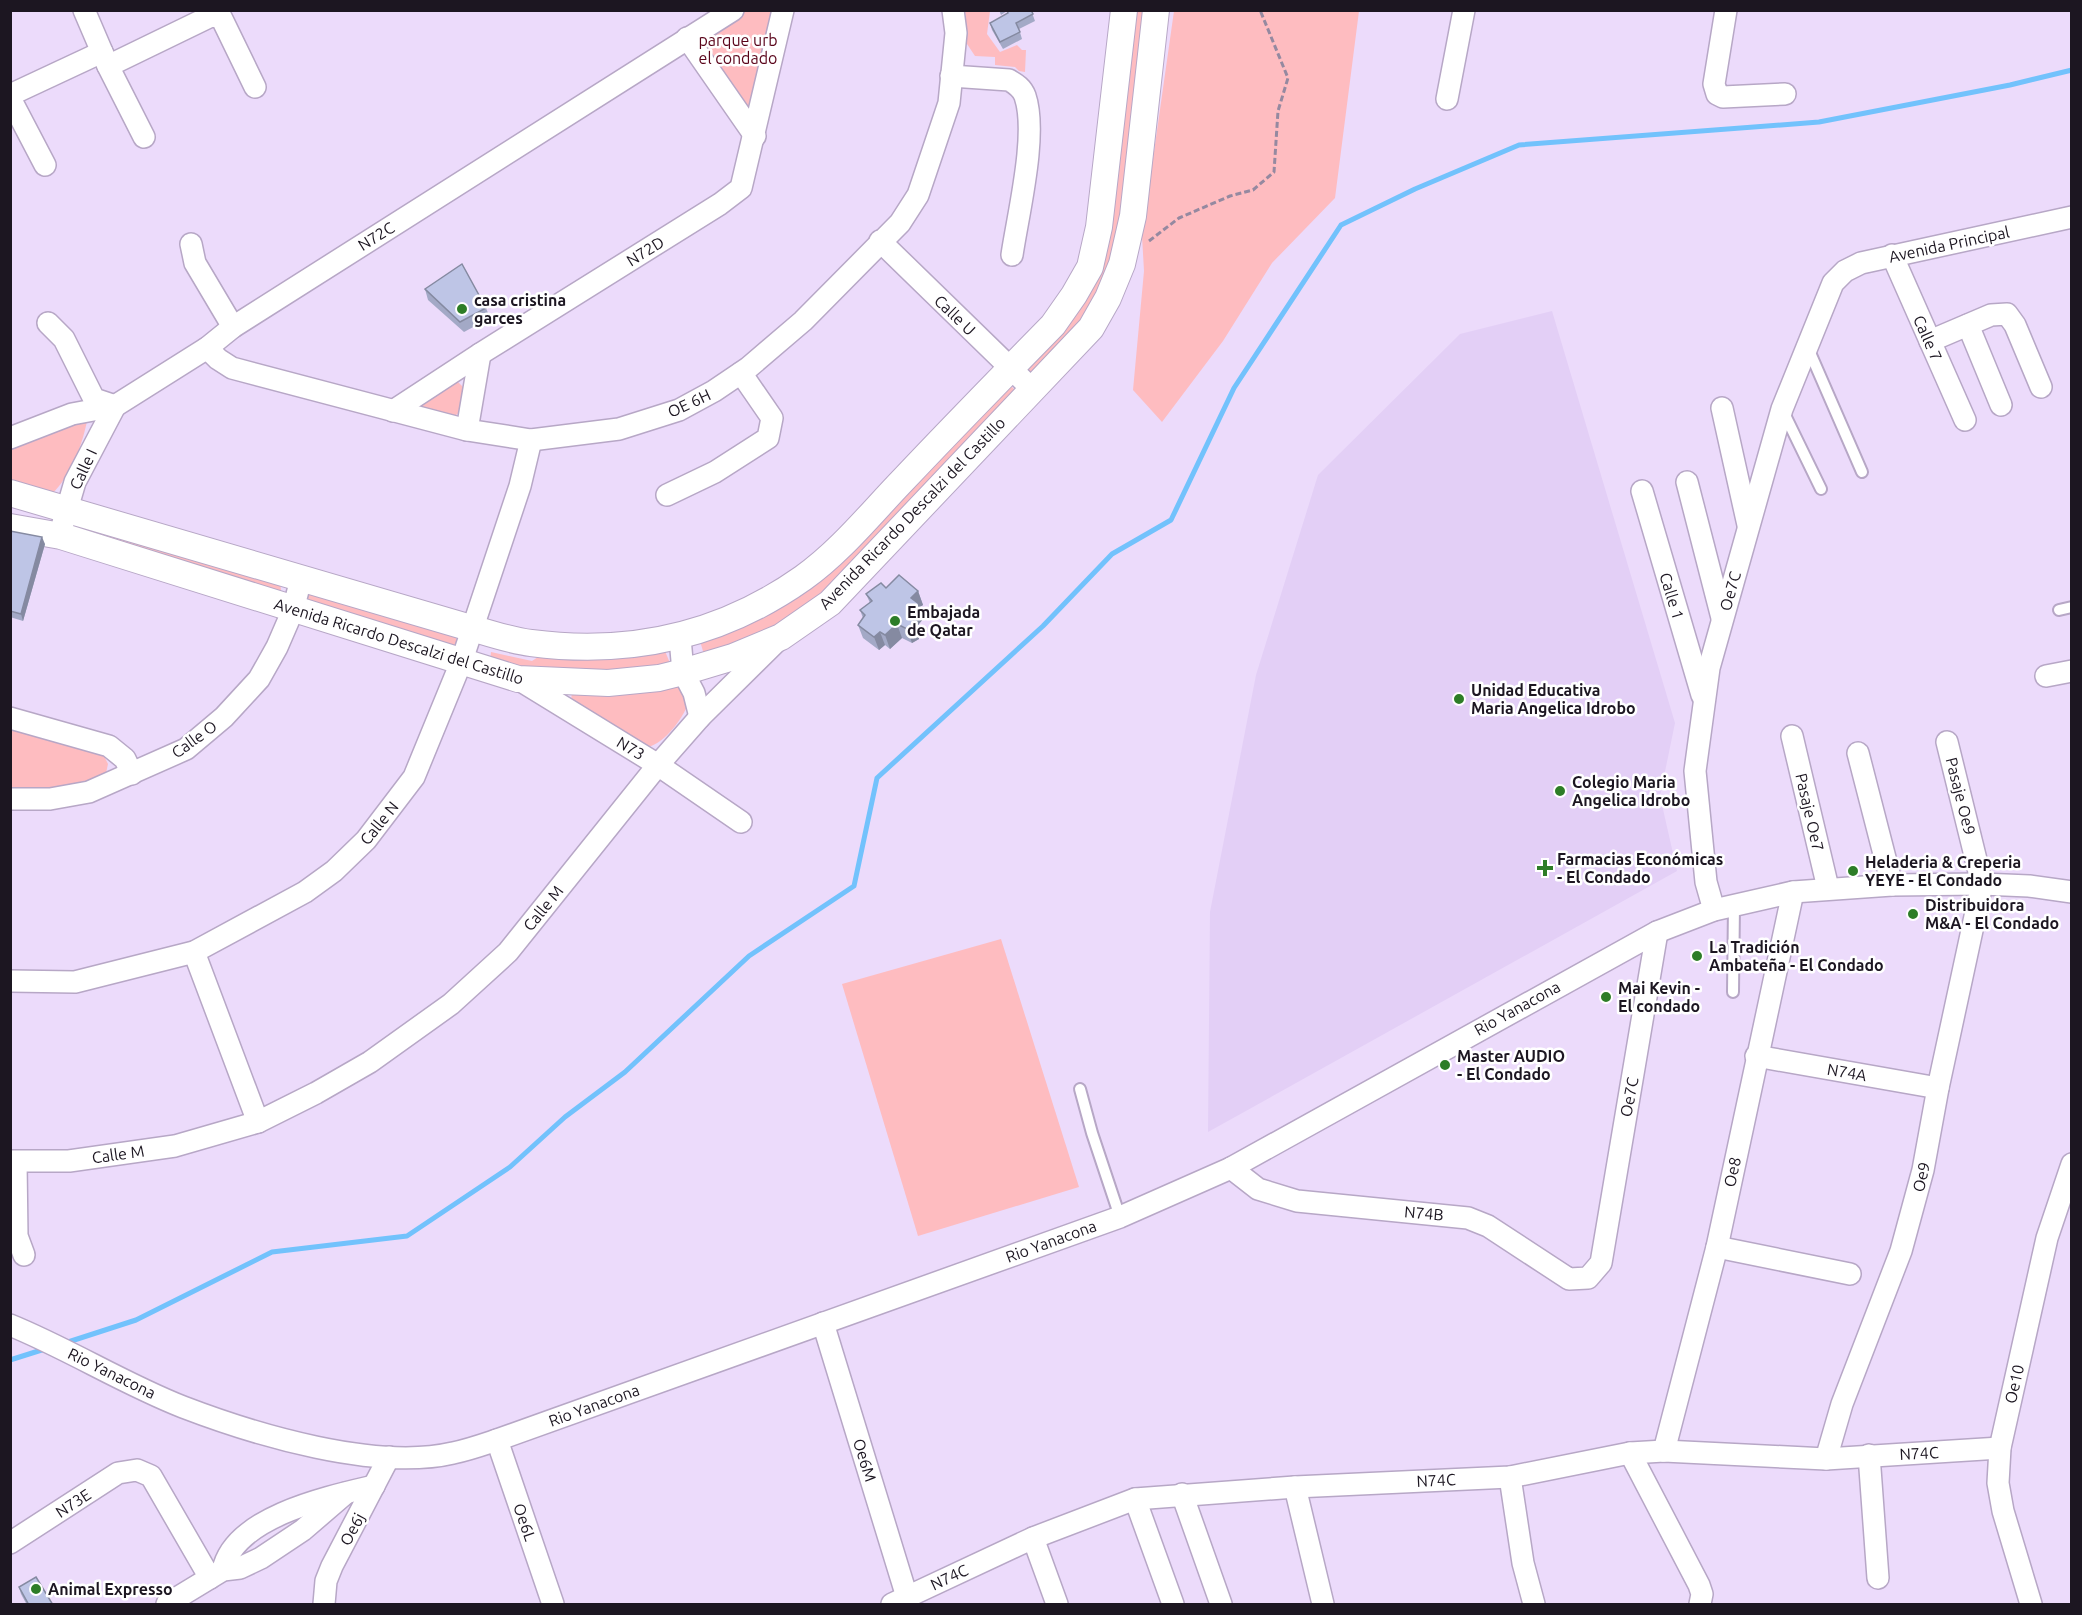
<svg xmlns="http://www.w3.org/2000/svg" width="2082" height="1615" viewBox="0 0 2082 1615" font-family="Ubuntu,sans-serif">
<rect width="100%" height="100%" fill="#ecdbfb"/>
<path fill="#e3cff6" d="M1552,311L1675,723L1660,796L1677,871L1208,1132L1210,912L1256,675L1318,475L1460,334Z"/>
<g fill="#febcc0">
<path d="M733,11H783L755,136L687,38Z"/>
<path d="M965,11H990L987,34L1000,52L1017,45L1022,50H1026L1025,72L1019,71L1015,67L995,65V57L975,56L967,44Z"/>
<path d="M1132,11H1150L1117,262L1085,324L1031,381L1020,368L1072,311Z"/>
<path d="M1174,11H1359L1335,198L1272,263L1223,341L1162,422L1133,390L1144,271L1142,236Z"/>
<path d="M456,380L464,388L460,412L452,418L422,409V400Z"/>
<path d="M1007,382L1019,394L851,572L768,634L705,658L700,641L743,622Z"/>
<path d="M77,421H87C82,447 68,482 47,498L11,486V445Z"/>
<path d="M84,521L280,582L281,590L275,598L74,527Z"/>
<path d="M313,591L454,633L458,643L448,648L307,605L305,596Z"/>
<path d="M665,651L672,668C607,676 554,674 490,662L491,652L532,661L544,653Z"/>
<path d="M674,683L685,691L689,702C683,718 665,743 648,747L571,702L572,691Z"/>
<path d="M10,727L102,752L108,764L106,773C82,790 39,789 11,788Z"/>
<path d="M1001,939L1079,1187L918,1236L842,984Z"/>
</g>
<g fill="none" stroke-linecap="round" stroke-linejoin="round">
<g stroke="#72c2fc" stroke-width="5">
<path d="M65,1343L136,1320L272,1252L407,1236L510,1167L565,1117L625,1072L749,956L854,886L877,778L1043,626L1112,554L1171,520L1234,388L1341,225L1415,189L1519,145L1819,122L2010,85L2072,70"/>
<path d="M10,1360L48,1348"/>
</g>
<defs>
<g id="service">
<path d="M1808,348L1862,472"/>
<path d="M1783,411L1821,489"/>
<path d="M2059,610L2072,607"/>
<path d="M1733,992L1734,905"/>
<path d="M1080,1089L1092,1133L1120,1217"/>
</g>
<g id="minor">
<path d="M84,10L108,66L144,137"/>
<path d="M1726,10L1714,84L1717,94L1723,97L1785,94"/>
<path d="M687,38L755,136"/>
<path d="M108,66L211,16L221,17L255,87"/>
<path d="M951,76L1009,80C1016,84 1022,88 1025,96C1038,134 1018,214 1012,255"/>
<path d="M10,95L102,52"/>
<path d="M10,98L45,165"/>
<path d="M1447,99L1464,10"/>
<path d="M880,241L1031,388"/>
<path d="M191,244L195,263L233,327"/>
<path d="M1892,255L1965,420"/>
<path d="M48,323L64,339L94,399L115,406"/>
<path d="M1968,325L2001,405"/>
<path d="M1930,341L1991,315L2007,314L2015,325L2041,387"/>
<path d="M207,348L218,359L232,368L467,430L531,440L619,429L679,410L714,391L748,368L803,321L900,223L918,195L949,103L956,33L953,10"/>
<path d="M1722,408L1748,525"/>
<path d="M393,411L480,354L720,204L741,188L783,10"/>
<path d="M467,430L480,354"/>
<path d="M10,438L72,414L115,406L207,348L233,327L733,10"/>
<path d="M1687,482L1722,618"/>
<path d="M1642,491L1702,695"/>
<path d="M667,495L715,472L768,438L772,418L741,373"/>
<path d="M63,523L75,482L115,406"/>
<path d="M680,638L683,672L694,693L700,717"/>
<path d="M2046,676L2072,671"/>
<path d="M518,679L658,765L741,822"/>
<path d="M10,718L109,746L125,759L132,774"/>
<path d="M1792,736L1828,888"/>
<path d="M1858,753L1892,885"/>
<path d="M10,799H50L89,792L186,749L224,717L259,679L277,647L293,610L301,579"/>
<path d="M1714,910L1706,882L1695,771L1709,668L1782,409L1833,283L1845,271L1861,263L2072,217"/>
<path d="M194,952L258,1122"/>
<path d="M10,981L75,982L194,952L305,892L334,871L366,840L414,777L462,660L520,486L531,440"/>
<path d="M1756,1056L1938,1088"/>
<path d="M10,1161H69L175,1146L258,1122L316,1093L370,1062L451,1004L508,952L658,765L700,717L778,640"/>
<path d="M16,1162L17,1236L24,1255"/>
<path d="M1231,1168L1258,1189L1297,1201L1468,1218L1488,1226L1569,1279L1588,1278L1601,1263L1657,932"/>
<path d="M1717,1247L1850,1274"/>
<path d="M823,1323L907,1597"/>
<path d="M10,1325C69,1349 124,1384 183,1407C256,1435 376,1471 453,1453C468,1450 482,1445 497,1440L1120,1217L1231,1168L1657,932L1714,910L1793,892L1892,885L1982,884L2029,886L2072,892"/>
<path d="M497,1440L553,1604"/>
<path d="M1664,1451L1717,1247L1793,892"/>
<path d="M1630,1453L1699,1585L1702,1594L1700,1604"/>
<path d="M1869,1455L1878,1578"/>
<path d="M1826,1459L1842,1404L1901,1251L1923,1170L1938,1088L1982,884L1947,742"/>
<path d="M1510,1477L1523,1563L1534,1604"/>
<path d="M1295,1487L1323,1604"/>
<path d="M1182,1494L1221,1604"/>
<path d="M1135,1499L1173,1604"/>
<path d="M1033,1538L1057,1604"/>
<path d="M10,1543L118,1473L137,1470L151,1476L210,1578"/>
<path d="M223,1570C234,1517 327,1497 374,1486"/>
<path d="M167,1604L223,1570L240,1568L261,1558L303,1530L346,1493"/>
<path d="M324,1604L326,1581L332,1566L389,1457"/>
<path d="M892,1604L1033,1538L1135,1499L1295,1487L1510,1477L1630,1453L1664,1451L1826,1459L2000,1448"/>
<path d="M2031,1604L2003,1511L1998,1483L2000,1448L2047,1238L2072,1164"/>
</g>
<g id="tertiary">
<path d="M10,493L474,629C493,634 512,641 531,643C631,656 721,636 803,578C841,551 872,512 904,479C953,427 1003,376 1053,325L1074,295L1090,267L1099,227L1124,10"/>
<path d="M10,527L61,536L518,679L608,683L659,678L683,672L733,657L781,637L830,603L1091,328L1108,298L1122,264L1133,216L1156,10"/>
</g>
</defs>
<use href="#service" stroke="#b7a7c6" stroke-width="14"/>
<use href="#minor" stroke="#b7a7c6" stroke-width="24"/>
<use href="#tertiary" stroke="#b7a7c6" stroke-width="28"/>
<path stroke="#9589a0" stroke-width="3" stroke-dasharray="6 3" stroke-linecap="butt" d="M1149,241L1179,218L1230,196L1253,190L1274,172L1278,111L1288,78L1260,10"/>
<use href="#service" stroke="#fff" stroke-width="10"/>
<use href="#minor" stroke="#fff" stroke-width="21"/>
<use href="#tertiary" stroke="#fff" stroke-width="26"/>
</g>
<g fill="#a3a9c6">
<path d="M999,10H1031L1035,21L1019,29L1022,39L1003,49L992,30L990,23L1008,14L1007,11L1001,15Z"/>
<path d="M425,289L486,308L490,318L464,332L428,300Z"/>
<path d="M10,531L45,544L23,621L10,617Z"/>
<path d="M886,588L918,591L923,605L920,607L924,618L918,625L919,639L912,643L902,638L890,649L885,645L879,650L863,638L858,625L863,618L860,610L870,603L866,594Z"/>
<path d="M19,1587L53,1605H27L21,1594Z"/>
</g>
<g fill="#858aa1">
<path d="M42,537L45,544L23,621L21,614Z"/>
<path d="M918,591L923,605L920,607L924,618L918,625L919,639L912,643L907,629L911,598Z"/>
<path d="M897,624L902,638L890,649L885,635Z"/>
<path d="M880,632L885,645L879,650L874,637Z"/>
</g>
<g fill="#bec5e6" stroke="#858aa1" stroke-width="1.5">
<path d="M1007,10H1031L1033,14L1016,23L1020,32L1000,42L990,23L1008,13Z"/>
<path d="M462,264L486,308L460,322L425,289Z"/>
<path d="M10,531L42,537L21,614L10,611Z"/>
<path d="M899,575L918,591L911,598L919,604L913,612L914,625L907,629L897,624L885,635L880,632L874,637L858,625L865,615L860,610L872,601L866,594L881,583L886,588Z"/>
<path d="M36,1577L53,1605H29L19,1587Z"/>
</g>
<g fill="#2d7d27" stroke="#fff" stroke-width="2">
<circle cx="462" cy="309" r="6"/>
<circle cx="895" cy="621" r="6"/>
<circle cx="1459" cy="699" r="6"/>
<circle cx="1560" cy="791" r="6"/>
<path d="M1542 859h6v6h6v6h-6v6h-6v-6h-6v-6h6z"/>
<circle cx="1853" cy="871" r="6"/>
<circle cx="1913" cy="914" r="6"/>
<circle cx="1697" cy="956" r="6"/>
<circle cx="1606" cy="997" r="6"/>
<circle cx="1445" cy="1065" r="6"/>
<circle cx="36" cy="1589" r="6"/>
</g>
<g text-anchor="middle" stroke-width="5" stroke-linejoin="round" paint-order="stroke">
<g font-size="16" fill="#5a041a" stroke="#fff">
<text x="738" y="46">parque urb<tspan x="738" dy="18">el condado</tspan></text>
</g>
<g font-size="16" fill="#1c1621" stroke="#fff">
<text transform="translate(376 236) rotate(-32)" y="6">N72C</text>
<text transform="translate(1949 244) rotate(-12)" y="6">Avenida Principal</text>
<text transform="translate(645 251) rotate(-32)" y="6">N72D</text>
<text transform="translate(955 315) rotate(44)" y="6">Calle U</text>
<text transform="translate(1928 338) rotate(66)" y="6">Calle 7</text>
<text transform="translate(689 403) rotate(-25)" y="6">OE 6H</text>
<text transform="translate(83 469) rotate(-65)" y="6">Calle I</text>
<text transform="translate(912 513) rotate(-46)" y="6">Avenida Ricardo Descalzi del Castillo</text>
<text transform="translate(1730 591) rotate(-74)" y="6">Oe7C</text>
<text transform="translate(1672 596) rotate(73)" y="6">Calle 1</text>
<text transform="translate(399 641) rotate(17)" y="6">Avenida Ricardo Descalzi del Castillo</text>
<text transform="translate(194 739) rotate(-36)" y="6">Calle O</text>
<text transform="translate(631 748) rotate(31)" y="6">N73</text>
<text transform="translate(1961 796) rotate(76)" y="6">Pasaje Oe9</text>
<text transform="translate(1810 812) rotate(77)" y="6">Pasaje Oe7</text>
<text transform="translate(379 823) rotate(-51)" y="6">Calle N</text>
<text transform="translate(543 908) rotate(-51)" y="6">Calle M</text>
<text transform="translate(1517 1008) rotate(-29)" y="6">Rio Yanacona</text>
<text transform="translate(1847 1072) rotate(10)" y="6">N74A</text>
<text transform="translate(1629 1097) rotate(-79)" y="6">Oe7C</text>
<text transform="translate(118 1154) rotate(-8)" y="6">Calle M</text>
<text transform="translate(1732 1172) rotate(-78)" y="6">Oe8</text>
<text transform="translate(1921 1177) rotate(-77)" y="6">Oe9</text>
<text transform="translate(1424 1213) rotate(5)" y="6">N74B</text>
<text transform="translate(1051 1241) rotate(-20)" y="6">Rio Yanacona</text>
<text transform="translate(112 1373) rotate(26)" y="6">Rio Yanacona</text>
<text transform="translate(2014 1384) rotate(-77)" y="6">Oe10</text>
<text transform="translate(594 1405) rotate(-20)" y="6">Rio Yanacona</text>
<text transform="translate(1919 1453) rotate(-3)" y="6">N74C</text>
<text transform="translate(865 1460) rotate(73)" y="6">Oe6M</text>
<text transform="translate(1436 1480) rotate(-3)" y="6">N74C</text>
<text transform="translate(73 1503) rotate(-33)" y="6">N73E</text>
<text transform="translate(525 1522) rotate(71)" y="6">Oe6L</text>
<text transform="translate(352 1529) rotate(-62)" y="6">Oe6j</text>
<text transform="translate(949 1577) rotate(-25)" y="6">N74C</text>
</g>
<g font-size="16" font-weight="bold" fill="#1c1621" stroke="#fff" text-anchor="start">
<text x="474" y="306">casa cristina<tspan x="474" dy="18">garces</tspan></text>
<text x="907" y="618">Embajada<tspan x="907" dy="18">de Qatar</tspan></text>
<text x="1471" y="696">Unidad Educativa<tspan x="1471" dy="18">Maria Angelica Idrobo</tspan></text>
<text x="1572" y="788">Colegio Maria<tspan x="1572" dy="18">Angelica Idrobo</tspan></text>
<text x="1557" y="865">Farmacias Económicas<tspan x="1557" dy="18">- El Condado</tspan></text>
<text x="1865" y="868">Heladeria &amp; Creperia<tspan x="1865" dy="18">YEYE - El Condado</tspan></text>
<text x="1925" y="911">Distribuidora<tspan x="1925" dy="18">M&amp;A - El Condado</tspan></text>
<text x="1709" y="953">La Tradición<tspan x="1709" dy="18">Ambateña - El Condado</tspan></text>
<text x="1618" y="994">Mai Kevin -<tspan x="1618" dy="18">El condado</tspan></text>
<text x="1457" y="1062">Master AUDIO<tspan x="1457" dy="18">- El Condado</tspan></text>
<text x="48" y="1595">Animal Expresso</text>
</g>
</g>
<rect width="2082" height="1615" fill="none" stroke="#1c1621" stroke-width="24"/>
</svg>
